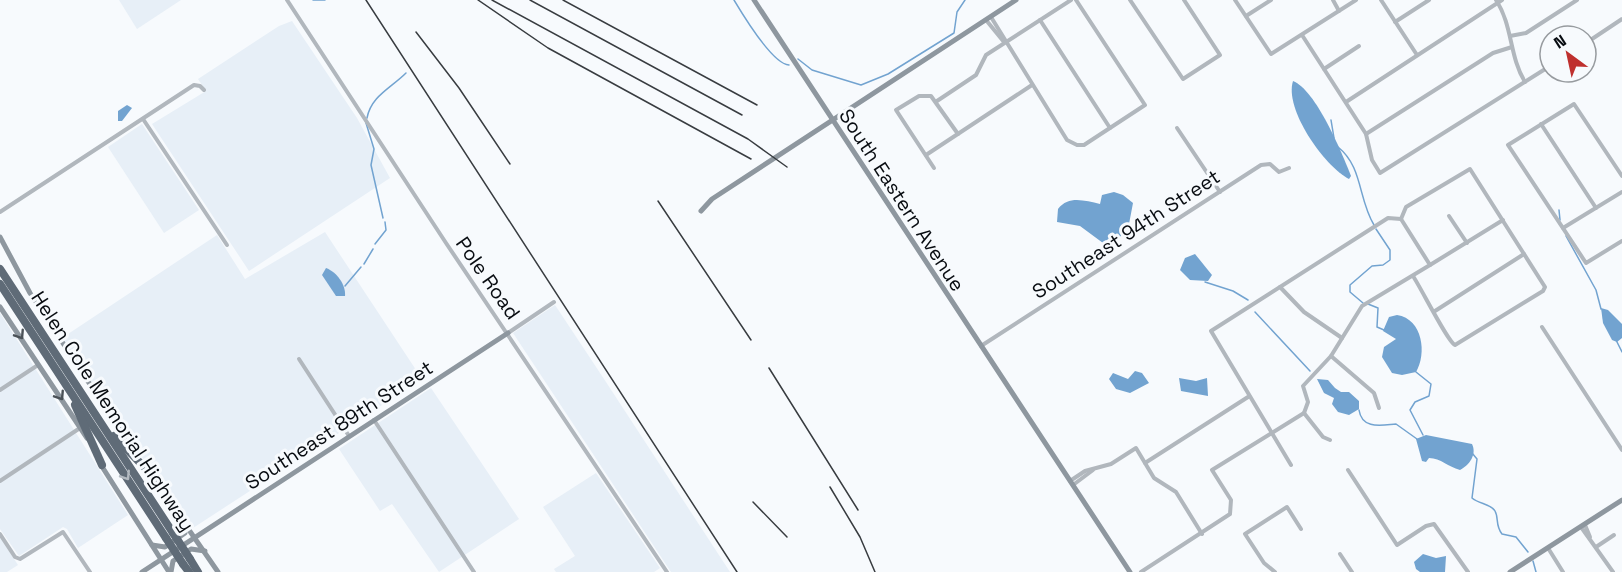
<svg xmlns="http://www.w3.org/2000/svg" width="1622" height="572" viewBox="0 0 1622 572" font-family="'Space Grotesk',sans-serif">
<rect width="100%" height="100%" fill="#f7fafd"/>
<g fill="#e7eff7">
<path d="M119,0H181L137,29Z"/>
<path d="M292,21L357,118L390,178L249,271L152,124L206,91L198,79L279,26Z"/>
<path d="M142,124L199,210L164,233L108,147Z"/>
<path d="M325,232L422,379L193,528L131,442L62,338L217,235L245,279Z"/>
<path d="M555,305L604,379L730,572H671L513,333Z"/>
<path d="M0,313L128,515L78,548L67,529L63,527L19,556L0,529Z"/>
<path d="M431,388L519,519L439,572L392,504L380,511L339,449Z"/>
<path d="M596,473L660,568L654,572H556L554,569L575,556L543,507Z"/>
<path d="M0,537L18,565L7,572H0Z"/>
</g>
<g fill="#72a3d0">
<path d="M1293,81C1316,90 1342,153 1351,176L1349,179C1324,166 1284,109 1293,81Z"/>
<path d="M127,105L132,108L122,121H118V111Z"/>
<path d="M1114,192L1123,195L1133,203L1129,224L1113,247L1103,243L1080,226L1057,222L1058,209C1069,195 1085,201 1100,204L1102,195Z"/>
<path d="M1195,254L1212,275L1208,281L1190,280L1180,270L1185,258Z"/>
<path d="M326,268C337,272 346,285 345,296H336L322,275Z"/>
<path d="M1601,308L1608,310L1622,324V338L1617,342L1612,340L1603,323Z"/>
<path d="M1397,315C1423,319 1427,354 1416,372L1402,375L1392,373L1382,357L1384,347L1396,339L1383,331L1389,317Z"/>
<path d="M1135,371L1142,373L1149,383L1130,393L1116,389L1109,379L1113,373L1128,379Z"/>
<path d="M1179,378L1196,381L1207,378L1208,396L1181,391Z"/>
<path d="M1317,379L1328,380L1335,388L1341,392H1349L1359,401V409L1349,415L1338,412L1332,404L1334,398L1324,393Z"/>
<path d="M1426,435L1472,444C1477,454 1470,465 1460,470C1448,467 1441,458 1429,458L1426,462L1422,461L1416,439Z"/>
<path d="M1423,554L1436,558L1446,556L1445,572H1420L1416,569L1414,562Z"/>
</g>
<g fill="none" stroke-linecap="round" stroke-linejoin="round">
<g stroke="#72a3d0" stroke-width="1.5">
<path d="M313,0H325"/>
<path d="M734,0C743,15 773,64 789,65"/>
<path d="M798,59L812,70L861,85L888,74L954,33L957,12L965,0"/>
<path d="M367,118C371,96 391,88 406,73"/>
<path d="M1331,120L1334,138"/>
<path d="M366,123L374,149L371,165L383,218"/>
<path d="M1338,147C1363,167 1358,199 1374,225"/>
<path d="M1559,210L1560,220"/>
<path d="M1566,236L1596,290L1601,309"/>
<path d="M375,244L386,230L385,222"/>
<path d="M364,264L373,249"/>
<path d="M1205,282L1233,291L1248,300"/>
<path d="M345,286L361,267"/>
<path d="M1363,303L1350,292V285L1372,266L1383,265L1390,260V250L1376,229"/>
<path d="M1368,304L1378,308L1377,327L1384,330"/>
<path d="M1255,312L1310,371"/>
<path d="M1616,340L1622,352"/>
<path d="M1416,372L1431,384L1429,396L1415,402L1410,410L1423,435"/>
<path d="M1359,410C1362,430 1382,425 1396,424L1417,439"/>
<path d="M1472,453L1477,459L1472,498C1479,504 1491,504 1495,511C1499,518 1495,525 1502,534L1516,537L1528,552"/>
<path d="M1533,561L1536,572"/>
</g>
<g stroke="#b1b7bd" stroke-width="4">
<path d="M287,0L446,243L667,572"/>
<path d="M1130,0L1183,79L1220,55L1184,0"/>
<path d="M1235,0L1271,54L1356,0"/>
<path d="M1333,0L1339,11"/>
<path d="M1381,0L1417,55"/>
<path d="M1496,0C1513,26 1509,56 1525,82"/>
<path d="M1246,16L1271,0"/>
<path d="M991,17L1067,140L1077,145H1084L1145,105L1076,0"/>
<path d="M986,20L1004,42"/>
<path d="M1040,20L1110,128"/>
<path d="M1395,22L1429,0"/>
<path d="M1302,35L1366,134L1372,160L1380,173L1550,66"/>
<path d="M1510,36L1526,33L1577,0"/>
<path d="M1586,43L1622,19"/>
<path d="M1324,69L1359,46"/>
<path d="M937,101L976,75L986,55L1071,0"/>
<path d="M1346,102L1502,0"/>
<path d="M143,119L227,245"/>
<path d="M1541,124L1596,208"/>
<path d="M1177,128L1220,192"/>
<path d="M1366,134L1493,53L1512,47"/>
<path d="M926,155L1032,85"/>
<path d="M934,168L896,110L919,96H931L958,134"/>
<path d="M1622,176L1574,104L1508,145L1586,263L1622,241"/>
<path d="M0,212L194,85L200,86L204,90"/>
<path d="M1449,216L1467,243"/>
<path d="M1401,219L1406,207L1470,169L1545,287L1543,291L1455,345C1448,342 1421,288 1413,276"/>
<path d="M1563,228L1622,192"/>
<path d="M1430,265L1503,220"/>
<path d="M1280,287L1304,312L1342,338"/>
<path d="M1435,311L1524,254"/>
<path d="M1542,327L1622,450"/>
<path d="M508,333L554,302"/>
<path d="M981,346L1261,165L1270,164L1279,172L1289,168"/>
<path d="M1331,356L1374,393L1379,408"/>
<path d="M299,359L349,436"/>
<path d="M0,390L38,365"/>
<path d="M374,420L474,572"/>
<path d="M1145,463L1248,397"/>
<path d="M1291,465L1211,331L1388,218L1401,219L1430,265L1362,306L1331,356L1303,386L1308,402L1304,413"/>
<path d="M1348,470L1397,545L1426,526L1434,524L1468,572"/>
<path d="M0,481L80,428"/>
<path d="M1070,481L1085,471L1111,464L1136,448L1154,478L1176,492L1202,534"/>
<path d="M1073,485L1093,470"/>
<path d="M1585,525L1590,537"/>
<path d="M1581,527L1613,572"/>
<path d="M0,534L15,557L20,559L63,532L90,572"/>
<path d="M1596,547L1614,535"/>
<path d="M1548,548L1563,572"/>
<path d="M1340,554L1352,572"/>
<path d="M1141,572L1230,514L1231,500L1212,470L1304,413L1323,437L1330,440"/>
<path d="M1275,572L1264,563L1245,534L1287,507L1301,529"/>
</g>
<g stroke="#8e979f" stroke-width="5">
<path d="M754,0L1130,572"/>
<path d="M701,211L712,199L1016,0"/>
<path d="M0,237L30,293L135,453"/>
<path d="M0,307L87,438"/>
<path d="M101,465L169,572"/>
<path d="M149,472L218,572"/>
<path d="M152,545L165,547L185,533V523"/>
<path d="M142,572L508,333"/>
<path d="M171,572L173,561L191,549L205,551"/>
<path d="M1510,572L1622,500"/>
</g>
<g stroke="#5f6b77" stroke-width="8">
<path d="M0,269L173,533"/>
<path d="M0,284L166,538"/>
<path d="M75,405L102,465"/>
<path d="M114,436L151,474"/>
<path d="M190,559L198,572"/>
<path d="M183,564L189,572"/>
</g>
<g stroke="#383c40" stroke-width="1.5">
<path d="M366,0L737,572"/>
<path d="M478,0L548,48L751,159"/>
<path d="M492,0L748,139L787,167"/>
<path d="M530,0L742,115"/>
<path d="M563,0L757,105"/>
<path d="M416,32L459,88L510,164"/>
<path d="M658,201L751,340"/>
<path d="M769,368L858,510"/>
<path d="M830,487L860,537L875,572"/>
<path d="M753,502L787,537"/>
</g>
<g stroke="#5f6b77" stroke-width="8">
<path d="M173,533L190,559"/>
<path d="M166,538L183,564"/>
</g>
</g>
<defs><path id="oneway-chevron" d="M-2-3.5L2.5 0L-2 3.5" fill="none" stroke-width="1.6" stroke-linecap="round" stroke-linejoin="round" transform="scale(1.5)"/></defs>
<g stroke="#4b5258">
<use href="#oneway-chevron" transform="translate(20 335) rotate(57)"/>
<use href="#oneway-chevron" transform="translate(60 396) rotate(57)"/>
</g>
<use stroke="#b3bac1" href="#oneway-chevron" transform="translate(126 476) rotate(57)"/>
<g text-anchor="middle" stroke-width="6" stroke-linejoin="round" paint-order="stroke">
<g font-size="20" fill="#080c11" stroke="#f7fafd">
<text transform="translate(902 200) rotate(57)" y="7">South Eastern Avenue</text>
<text transform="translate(1126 234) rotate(-33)" y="7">Southeast 94th Street</text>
<text transform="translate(488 278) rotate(55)" y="7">Pole Road</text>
<text transform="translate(113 411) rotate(57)" y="7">Helen Cole Memorial Highway</text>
<text transform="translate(339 425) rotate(-33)" y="7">Southeast 89th Street</text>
</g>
</g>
<g transform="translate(1568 54) rotate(327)"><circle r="28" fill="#f7fafd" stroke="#979b9f" stroke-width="1.5"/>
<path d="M0-4.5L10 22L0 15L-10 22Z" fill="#bf302e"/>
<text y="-9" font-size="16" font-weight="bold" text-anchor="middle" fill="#080c11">N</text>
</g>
</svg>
